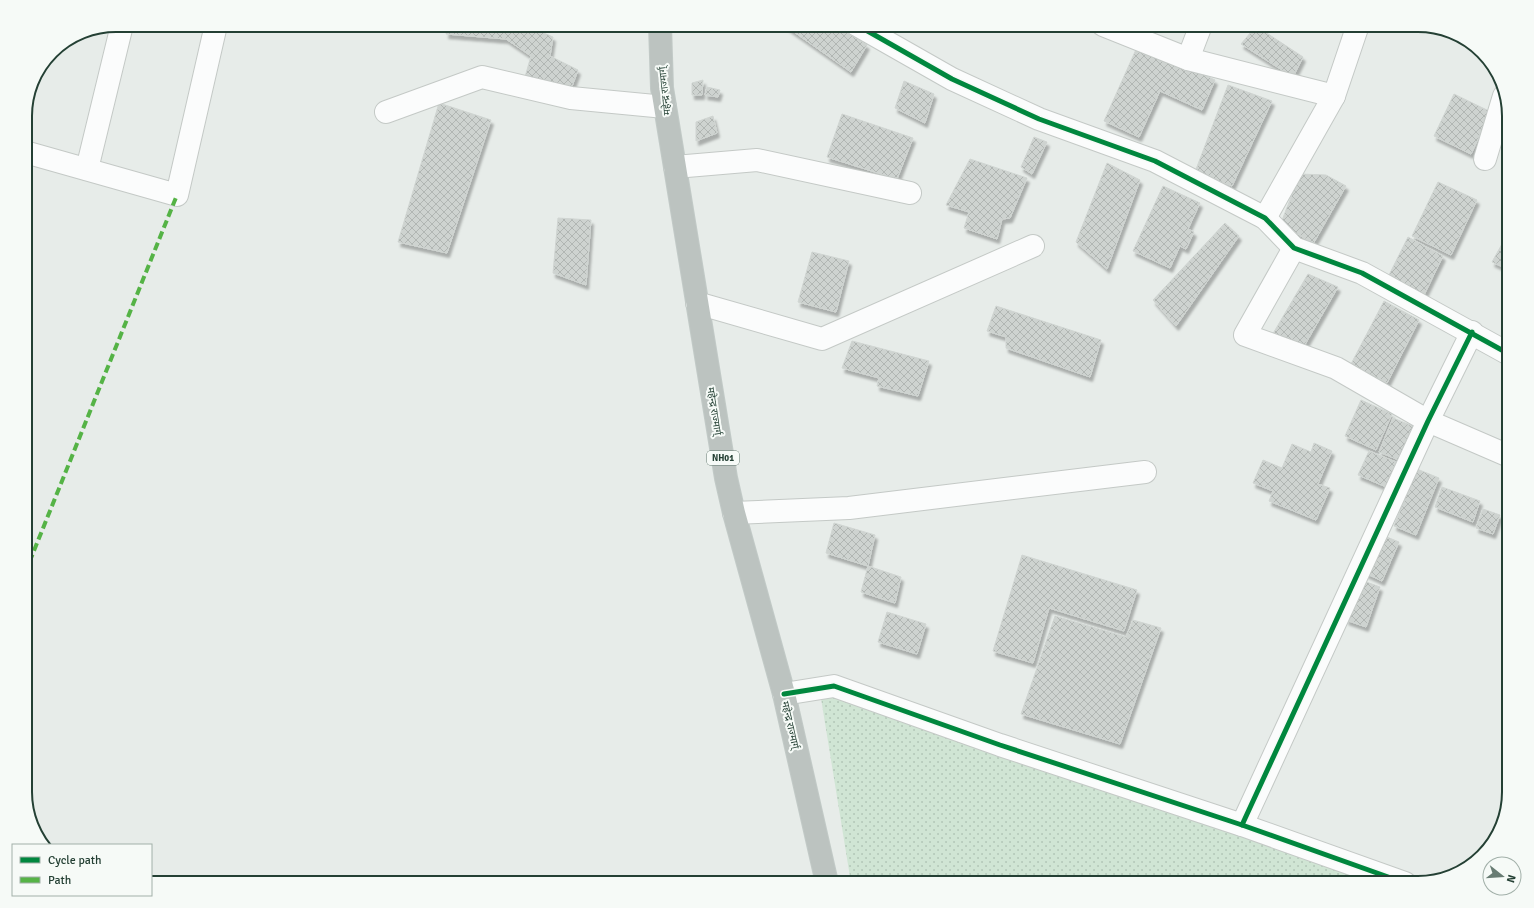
<svg xmlns="http://www.w3.org/2000/svg" width="1534" height="908" viewBox="0 0 1534 908" font-family="Signika,'Noto Sans Devanagari',sans-serif">
<defs>
<pattern id="grass-dots" width="8" height="8" patternUnits="userSpaceOnUse"><rect width="8" height="8" fill="#d0e5d4"/><path d="M2 2h.1M6 6h.1" fill="none" stroke="#b2c6b7" stroke-width="1.8" stroke-linecap="round"/></pattern>
<pattern id="building-cross-hatch" width="8" height="8" patternUnits="userSpaceOnUse"><rect width="8" height="8" fill="#ced3d0"/><path d="M0 0l8 8M0 8l8-8" fill="none" stroke="#b1b6b3"/></pattern>
<filter id="shadow"><feDropShadow dx="2.5" dy="4.5" stdDeviation="1" flood-color="#0004"/></filter>
</defs>
<rect width="100%" height="100%" fill="#e7ece9"/>
<path fill="url(#grass-dots)" d="M819,686L1380,883H851Z"/>
<g fill="url(#building-cross-hatch)" stroke="#d0d5d2" filter="url(#shadow)">
<path d="M448,25H525L553,37L550,56L578,70L570,92L525,77L531,56L506,39L446,34Z"/>
<path d="M784,25H834L867,45L851,72Z"/>
<path d="M1256,26L1303,57L1293,77L1241,44Z"/>
<path d="M1138,45L1215,80L1202,110L1160,91L1139,137L1104,121Z"/>
<path d="M703,80L702,95H692V83Z"/>
<path d="M904,81L934,94L925,123L895,108Z"/>
<path d="M1228,85L1272,101L1232,186L1195,172Z"/>
<path d="M707,87L720,90L718,97L705,95Z"/>
<path d="M1454,94L1491,112L1471,154L1434,136Z"/>
<path d="M439,103L491,120L447,253L398,242Z"/>
<path d="M842,114L913,138L897,179L827,157Z"/>
<path d="M713,116L717,133L696,141V122Z"/>
<path d="M1034,137L1047,142L1032,174L1021,167Z"/>
<path d="M970,159L1027,178L1010,218L1002,219L997,239L964,228L969,212L946,205Z"/>
<path d="M1107,163L1140,180L1107,269L1076,242Z"/>
<path d="M1300,174L1326,175L1346,186L1313,244L1281,223Z"/>
<path d="M1438,182L1477,200L1451,255L1412,236Z"/>
<path d="M1163,186L1200,203L1188,229L1194,232L1186,249L1180,246L1170,268L1133,251Z"/>
<path d="M558,218L591,220L586,285L553,273Z"/>
<path d="M1225,223L1239,236L1176,326L1153,300Z"/>
<path d="M1408,237L1443,256L1424,295L1388,277Z"/>
<path d="M1502,244L1509,247V270L1492,262Z"/>
<path d="M812,252L849,261L836,312L798,302Z"/>
<path d="M1308,274L1338,287L1303,348L1271,337Z"/>
<path d="M1384,301L1419,320L1387,383L1351,364Z"/>
<path d="M996,306L1101,340L1090,377L1006,348V337L987,331Z"/>
<path d="M852,341L929,361L918,396L877,386L879,378L842,368Z"/>
<path d="M1361,400L1392,414L1376,450L1345,436Z"/>
<path d="M1393,418L1420,429L1406,463L1379,452Z"/>
<path d="M1314,443L1332,451L1318,484L1330,488L1316,520L1269,501L1273,491L1253,483L1263,460L1282,468L1292,444L1311,452Z"/>
<path d="M1369,451L1401,464L1391,489L1358,475Z"/>
<path d="M1417,469L1439,478L1416,535L1394,526Z"/>
<path d="M1442,487L1480,501L1473,522L1435,507Z"/>
<path d="M1483,509L1500,515L1493,534L1476,528Z"/>
<path d="M834,523L875,535L868,566L826,553Z"/>
<path d="M1382,535L1399,542L1382,581L1365,573Z"/>
<path d="M1022,555L1137,590L1124,631L1049,608L1033,663L993,651Z"/>
<path d="M868,566L901,577L895,603L861,592Z"/>
<path d="M1361,580L1380,587L1366,627L1346,620Z"/>
<path d="M887,612L926,624L917,654L878,642Z"/>
<path d="M1055,616L1126,637L1133,620L1161,628L1120,744L1021,714Z"/>
</g>
<g fill="none" stroke-linecap="round" stroke-linejoin="round">
<defs>
<g id="minor">
<path d="M857,25L952,79L1039,119L1155,161L1265,218L1294,248L1362,273L1509,354"/>
<path d="M1103,25L1188,59L1334,96"/>
<path d="M1188,59L1201,25"/>
<path d="M386,112L482,77L571,98L665,107"/>
<path d="M25,152L177,195L216,25"/>
<path d="M1485,159L1504,96"/>
<path d="M675,167L757,160L910,193"/>
<path d="M87,169L122,25"/>
<path d="M1265,218L1334,96L1358,25"/>
<path d="M1294,248L1245,335L1336,368L1428,421L1509,456"/>
<path d="M697,303L822,339L1033,246"/>
<path d="M734,513L849,508L1145,472"/>
<path d="M784,694L834,686L1000,745L1242,825L1405,883"/>
<path d="M1242,825L1428,421L1472,332"/>
</g>
<path id="highway" d="M660,25L662,88L726,478L734,513L784,694L827,883"/>
</defs>
<use href="#minor" stroke="#c4c9c6" stroke-width="24"/>
<use href="#highway" stroke="#c2cac7" stroke-width="24"/>
<use href="#minor" stroke="#fbfcfc" stroke-width="22"/>
<use href="#highway" stroke="#bcc3c0" stroke-width="22"/>
<path stroke="#55b346" stroke-width="4" stroke-dasharray="8 4" stroke-linecap="butt" d="M25,573L177,195"/>
<defs>
<g id="cycleway">
<path d="M857,25L952,79L1039,119L1155,161L1265,218L1294,248L1362,273L1509,354"/>
<path d="M784,694L834,686L1000,745L1242,825L1405,883"/>
<path d="M1242,825L1428,421L1472,332"/>
</g>
</defs>
<use href="#cycleway" stroke="#f6faf7" stroke-width="8"/>
<use href="#cycleway" stroke="#00873e" stroke-width="5"/>
</g>
<g text-anchor="middle" stroke-width="4" stroke-linejoin="round" paint-order="stroke">
<rect fill="#f6faf7" stroke="#63786e" stroke-width="1" x="707" y="451" width="32" height="14" rx="3"/>
<g font-size="9" font-weight="bold" fill="#244034">
<text x="723" y="461">NH01</text>
</g>
<g font-size="10" fill="#244034" stroke="#f6faf7">
<text transform="translate(664 91) rotate(-96)" y="4">महेन्द्र राज्मार्ग्</text>
<text transform="translate(715 411) rotate(81)" y="4">महेन्द्र राज्मार्ग्</text>
<text transform="translate(791 725) rotate(77)" y="4">महेन्द्र राज्मार्ग्</text>
</g>
</g>
<path d="M0 0H1534V908H0ZM116 32H1418A84 84 0 0 1 1502 116V792A84 84 0 0 1 1418 876H116A84 84 0 0 1 32 792V116A84 84 0 0 1 116 32Z" fill="#f6faf7" fill-rule="evenodd"/>
<path fill="none" stroke="#244034" stroke-width="2" d="M116 32H1418A84 84 0 0 1 1502 116V792A84 84 0 0 1 1418 876H116A84 84 0 0 1 32 792V116A84 84 0 0 1 116 32Z"/>
<rect x="12" y="844" width="140" height="52" fill="#f6faf7" stroke="#a2b0a9"/>
<rect x="20" y="857" width="20" height="6" fill="#00873e" stroke="#a2b0a9"/>
<text x="48" y="864" font-size="12" fill="#244034">Cycle path</text>
<rect x="20" y="877" width="20" height="6" fill="#55b346" stroke="#a2b0a9"/>
<text x="48" y="884" font-size="12" fill="#244034">Path</text>
<g transform="translate(1502 876) rotate(107)"><circle r="19" fill="#f6faf7" stroke="#a2b0a9"/>
<path d="M0-3L7 15L0 10L-7 15Z" fill="#687c73"/>
<text y="-6" font-size="11" font-weight="bold" text-anchor="middle" fill="#244034">N</text>
</g>
</svg>
